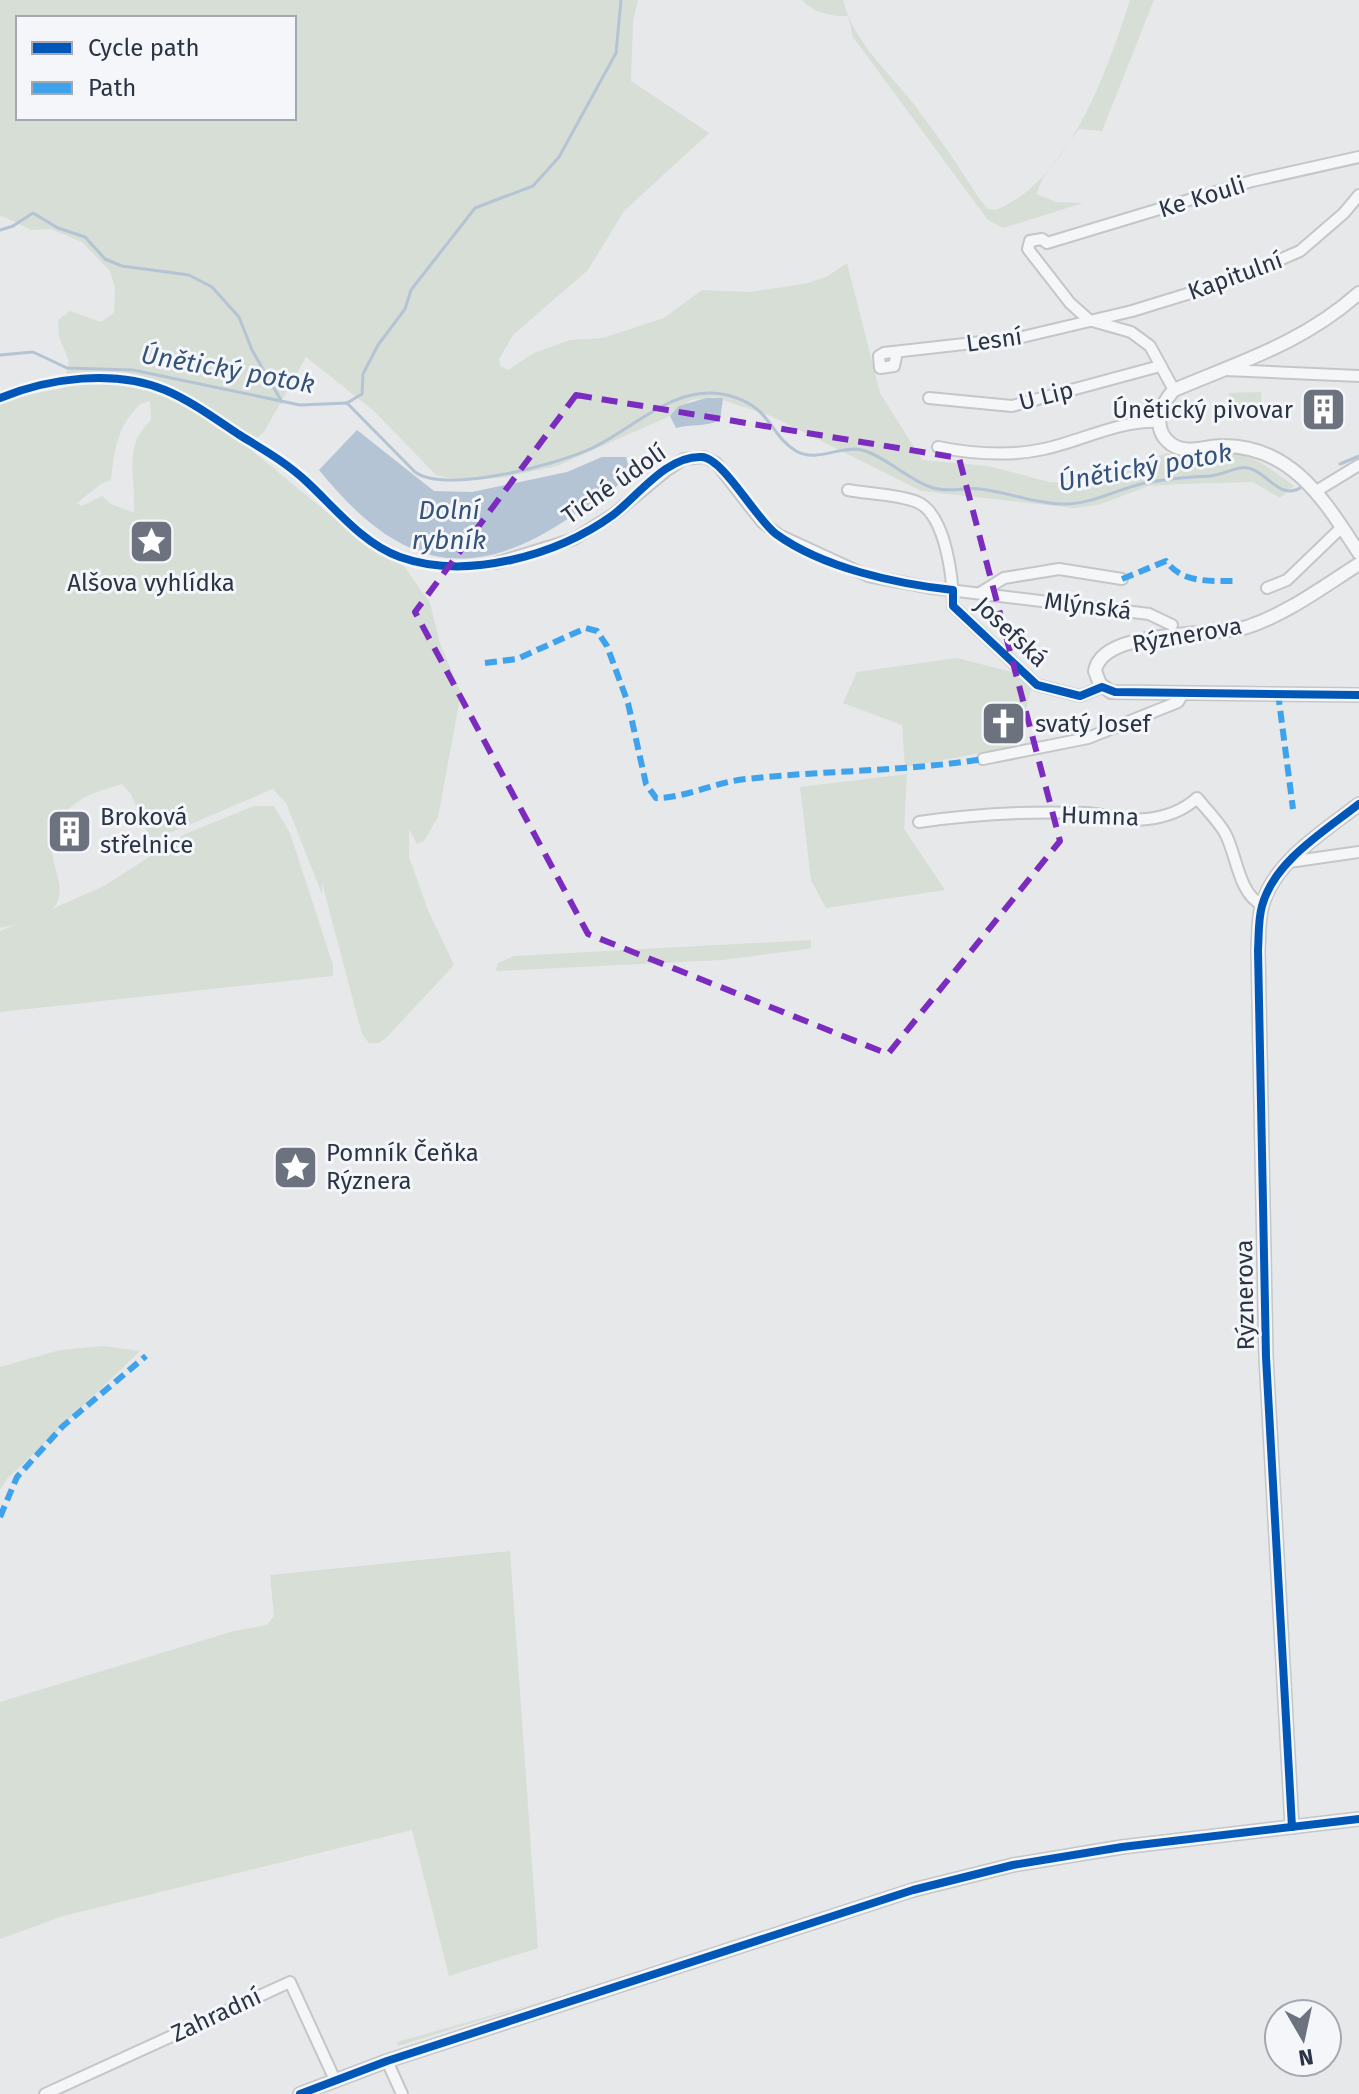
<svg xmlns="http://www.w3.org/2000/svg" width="1359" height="2094" viewBox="0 0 1359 2094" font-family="'Fira Sans',sans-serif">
<rect width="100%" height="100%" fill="#e6e8ea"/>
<g fill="#d6ded6" fill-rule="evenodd">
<path d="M0,0H638L633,21L631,81L709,133L624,211L588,270L513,335L499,359L500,366L508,370L534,353L570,340L603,338L664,318L702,290L750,292L808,283L828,276L847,263L880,393L922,460L988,466L1049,482L1089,484L1167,453C1187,462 1196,452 1215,451C1248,449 1270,469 1294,486L1280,498L1253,482L1181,484L1149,486L1098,505L1074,508L921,491L771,416L714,397L691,400L670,416L557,466L506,477L462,481L436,475L374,411L306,357L264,432L256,439L255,453L358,538L381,555L404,566L430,603L440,643L461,693L438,817L424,841L417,844L409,829V857L428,910L454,965L386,1038L379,1043H369L362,1034L322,883V894L286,803L273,789L151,841L131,794L122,784C108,789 88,793 76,803C22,845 79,883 52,909L104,886L185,834L254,806H274L290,833L333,965V976L0,1012V931L17,924L0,928V405L25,395L64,388L69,361L59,337L58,320L70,311L101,322L114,313L115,288L110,271L82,242L51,229L31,230L0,215ZM18,18H294V118H18ZM150,401L151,420C122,447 136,477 134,513L111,504L102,496L82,506L77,503L101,484L111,480C115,446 117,428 140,404Z"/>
<path d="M802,0H843C853,42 891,74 916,107C939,137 960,168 980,200L988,209L995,210C1070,182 1108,68 1130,0H1154L1102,131L1079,129L1043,178L1036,194L1056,202L1083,203L1003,228L988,220L853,37L848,16C833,17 812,12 802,0Z"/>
<path d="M1261,392L1262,414L1237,413L1228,393Z"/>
<path d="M957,658L1016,673L1032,687L1021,728L1009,748L905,767L902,725L843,703L857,672Z"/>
<path d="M907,774L904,829L945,890L826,908L811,880L800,787Z"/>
<path d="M811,940V948L807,949L722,960L496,971L498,963L514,956Z"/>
<path d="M104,1346L140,1351L7,1479L0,1490V1367L60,1350Z"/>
<path d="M510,1551L538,1948L449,1976L412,1830L63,1916L0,1939V1702L234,1631L267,1625L274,1616L270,1575Z"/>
<path d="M543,2001L398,2046L397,2042L535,2003Z"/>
</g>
<g fill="#b4c4d5">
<path d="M706,398H723L720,420C706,427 691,424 676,428L670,416L679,406Z"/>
<path d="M357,430L434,491L472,492L567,472L602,457H626L630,473C613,493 588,506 566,520C462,589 393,561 319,470Z"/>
</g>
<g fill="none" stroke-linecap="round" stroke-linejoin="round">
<g stroke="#b4c4d5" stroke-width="3">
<path d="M0,230L13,226L33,213L58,228L85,237L105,259L122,266L189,275L212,287L239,317L252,350L282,402"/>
<path d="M0,355L33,352L67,368L133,370L300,405L347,403L415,472C446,494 555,465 590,449C634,429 674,383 727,395C772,406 768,434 796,451C817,463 841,445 862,450C886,456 912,484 938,489C951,492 967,487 980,489C1008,492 1035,504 1064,504C1094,504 1117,489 1145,483C1167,479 1189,477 1210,476C1220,475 1230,470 1240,468C1264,463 1278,505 1303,486"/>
<path d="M347,403L362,394L363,374L378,345L405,309L411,290L475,208L533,186L559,157L616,53L621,0"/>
<path d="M1340,464L1359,456"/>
</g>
<defs>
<g id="minor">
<path d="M897,352L894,366L880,368L879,356L884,353L1018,338L1132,311L1236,279L1300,251L1344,213L1359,195"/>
<path d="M1225,370L1359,376"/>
<path d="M1174,390L1150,346L1131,332L1089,320L1070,303L1028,249L1030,241L1042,239L1047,243L1252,181L1359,157"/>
<path d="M929,398L1012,406L1160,366"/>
<path d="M938,447C973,454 1008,457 1044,449C1082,441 1119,420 1159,422"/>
<path d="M848,490C869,494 897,494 917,502C946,514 953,579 953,606L1037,685L1080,696L1102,687"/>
<path d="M1318,490L1359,465"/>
<path d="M496,563L574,539L614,514L667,470L684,459L704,457L716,463L762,522L779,535L868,576L932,588L1149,614L1172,625"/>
<path d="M1267,588L1287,580L1342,527"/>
<path d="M980,593L1004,578L1059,569L1122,579"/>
<path d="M983,759L1088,738L1178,702L1184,692"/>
<path d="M919,822C974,814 1030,811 1085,813C1106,814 1125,822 1147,819C1165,817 1184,810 1197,798C1206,809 1218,821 1225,833C1237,855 1238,893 1262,905"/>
<path d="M1289,862L1359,852"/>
<path d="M387,2061L402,2094"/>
<path d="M45,2094L290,1982L335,2080"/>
</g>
<g id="tertiary">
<path d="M1359,293C1303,343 1242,361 1174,390C1160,405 1151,429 1171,444C1188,456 1206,445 1225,446C1294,447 1326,503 1359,553"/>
<path d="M1359,564C1324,586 1287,614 1247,627C1213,637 1102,628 1095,671L1100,684L1111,692L1359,695"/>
<path d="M1292,1827L1266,1357L1258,950C1259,935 1258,920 1262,906C1274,861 1325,831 1359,804"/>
<path d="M300,2094L387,2061L913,1890L1013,1865L1122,1847L1359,1819"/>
</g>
</defs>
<use href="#minor" stroke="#c4c6c8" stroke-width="14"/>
<use href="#tertiary" stroke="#c4c6c8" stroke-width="16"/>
<use href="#minor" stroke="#f5f6f7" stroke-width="10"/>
<use href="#tertiary" stroke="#f5f6f7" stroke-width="12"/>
<g stroke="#3ea3ec" stroke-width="6" stroke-dasharray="12 6" stroke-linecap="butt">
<path d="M1122,579L1166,561C1182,583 1209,581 1234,581"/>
<path d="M485,663L517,659L586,628L597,631L607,646L628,703L646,784L656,798C685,798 716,782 746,779C827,770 902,772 983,759"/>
<path d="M1278,693L1293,809"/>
<path d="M0,1517L17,1477L63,1426L146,1356"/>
</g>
<defs>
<g id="cycleway">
<path d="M0,398C49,378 114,369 165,390C191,401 214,418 238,434C262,449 286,462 307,482C335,508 363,544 400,557C467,581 558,555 613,515C638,496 667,455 702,457C723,458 756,519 776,534C823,568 897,584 953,590V606L1037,685L1080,696L1102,687L1115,692L1359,695"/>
<path d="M1292,1827L1266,1357L1258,950C1259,935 1258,920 1262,906C1274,861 1325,831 1359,804"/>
<path d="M300,2094L387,2061L913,1890L1013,1865L1122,1847L1359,1819"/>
</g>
</defs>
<use href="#cycleway" stroke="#f4f6f9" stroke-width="13"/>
<use href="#cycleway" stroke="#0057b8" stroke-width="8"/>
</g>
<path fill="none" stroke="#7b2cbf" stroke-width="6" stroke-dasharray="16 10" stroke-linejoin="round" d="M576,395L959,458L1060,841L888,1054L588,934L415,612Z"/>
<defs>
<symbol id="building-square" viewBox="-11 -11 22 22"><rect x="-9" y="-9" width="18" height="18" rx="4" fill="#6c737f" stroke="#f4f6f9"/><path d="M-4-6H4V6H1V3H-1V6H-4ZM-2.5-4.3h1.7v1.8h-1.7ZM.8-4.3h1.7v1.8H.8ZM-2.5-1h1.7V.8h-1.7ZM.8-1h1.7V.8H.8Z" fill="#fff"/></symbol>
<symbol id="sight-square" viewBox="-11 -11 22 22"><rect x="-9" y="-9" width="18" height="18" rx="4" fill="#6c737f" stroke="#f4f6f9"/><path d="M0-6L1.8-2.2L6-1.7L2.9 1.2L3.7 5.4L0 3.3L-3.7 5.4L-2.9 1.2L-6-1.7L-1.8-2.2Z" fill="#fff"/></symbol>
<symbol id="church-square" viewBox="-11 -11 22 22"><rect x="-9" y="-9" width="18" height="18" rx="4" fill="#6c737f" stroke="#f4f6f9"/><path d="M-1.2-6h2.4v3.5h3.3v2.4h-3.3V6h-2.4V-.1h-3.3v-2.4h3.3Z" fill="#fff"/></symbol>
</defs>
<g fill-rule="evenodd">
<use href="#building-square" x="1298" y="384" width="51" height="51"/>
<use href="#sight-square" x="126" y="516" width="51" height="51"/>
<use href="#church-square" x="978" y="698" width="51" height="51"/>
<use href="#building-square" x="44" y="806" width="51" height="51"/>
<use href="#sight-square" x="270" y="1142" width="51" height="51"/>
</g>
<g text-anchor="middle" stroke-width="6" stroke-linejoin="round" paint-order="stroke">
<g font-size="24" fill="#2b3445" stroke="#f4f6f9">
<text transform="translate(1202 197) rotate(-17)" y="8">Ke Kouli</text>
<text transform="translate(1235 276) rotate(-20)" y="8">Kapitulní</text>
<text transform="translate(994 340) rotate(-8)" y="8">Lesní</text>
<text transform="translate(1046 396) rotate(-14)" y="8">U Lip</text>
<text transform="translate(614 484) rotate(-35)" y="8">Tiché údolí</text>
<text transform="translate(1088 606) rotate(7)" y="8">Mlýnská</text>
<text transform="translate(1011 632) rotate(43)" y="8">Josefská</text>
<text transform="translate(1187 635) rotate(-10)" y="8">Rýznerova</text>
<text transform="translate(1100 816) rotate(2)" y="8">Humna</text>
<text transform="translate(1245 1295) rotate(-91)" y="8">Rýznerova</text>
<text transform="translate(216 2015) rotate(-25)" y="8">Zahradní</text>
</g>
<g font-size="24" fill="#2b3445" stroke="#f4f6f9" text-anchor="start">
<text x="1293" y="418" text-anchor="end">Únětický pivovar</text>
<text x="151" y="591" text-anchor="middle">Alšova vyhlídka</text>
<text x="1035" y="732">svatý Josef</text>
<text x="100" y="825">Broková<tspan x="100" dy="28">střelnice</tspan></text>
<text x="326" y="1161">Pomník Čeňka<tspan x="326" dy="28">Rýznera</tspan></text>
</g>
<g font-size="26" font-style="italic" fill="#34527a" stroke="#f4f6f9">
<text transform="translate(228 369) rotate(10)" y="9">Únětický potok</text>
<text transform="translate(1145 467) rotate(-10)" y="9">Únětický potok</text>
<text x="449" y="519">Dolní<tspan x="449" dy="30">rybník</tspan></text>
</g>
</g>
<rect x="16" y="16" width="280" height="104" fill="#f4f6f9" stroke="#a4a8b1" stroke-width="2"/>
<rect x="32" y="42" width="40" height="12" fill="#0057b8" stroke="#a4a8b1" stroke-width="2"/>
<text x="88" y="56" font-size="24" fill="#2b3445">Cycle path</text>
<rect x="32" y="82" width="40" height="12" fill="#3ea3ec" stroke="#a4a8b1" stroke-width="2"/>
<text x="88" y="96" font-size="24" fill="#2b3445">Path</text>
<g transform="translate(1303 2038) rotate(171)"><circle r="38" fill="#f4f6f9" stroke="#a4a8b1" stroke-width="2"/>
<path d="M0-6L14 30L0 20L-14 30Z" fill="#6c737f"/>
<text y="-12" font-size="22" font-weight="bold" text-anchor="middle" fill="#2b3445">N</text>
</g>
</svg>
